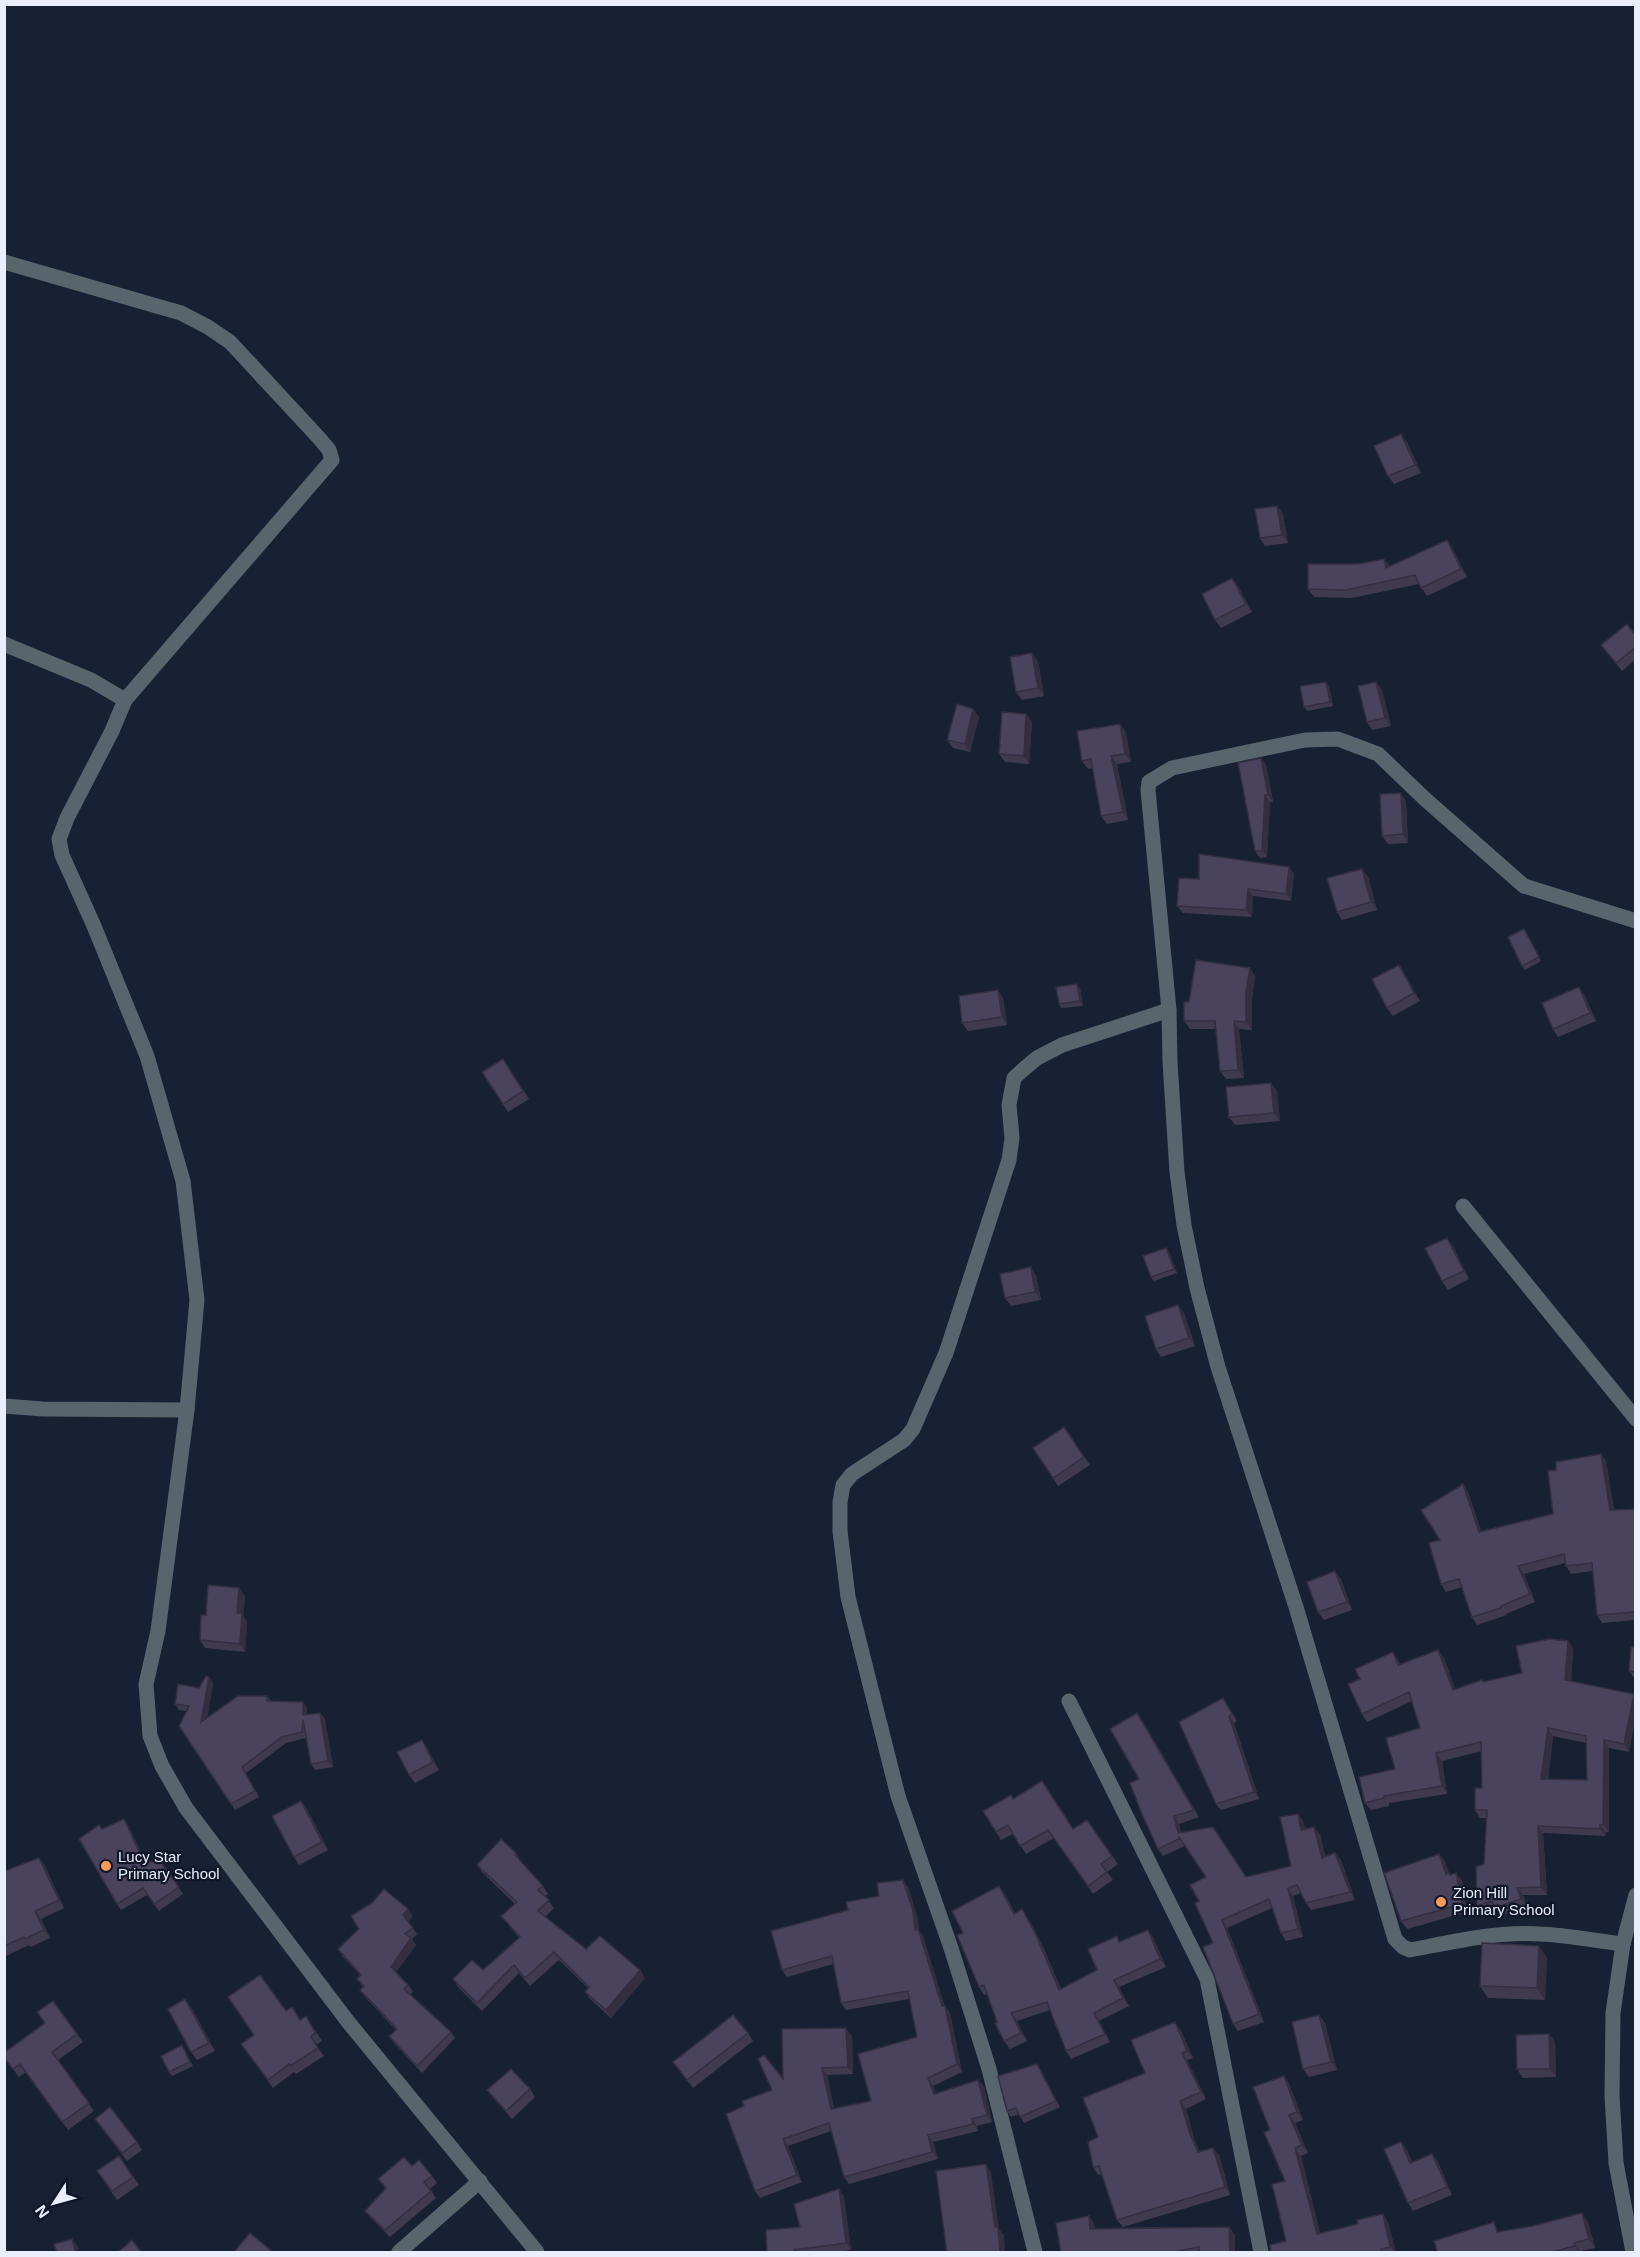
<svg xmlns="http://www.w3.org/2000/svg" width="1640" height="2257" viewBox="0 0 1640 2257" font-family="Helvetica,sans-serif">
<rect width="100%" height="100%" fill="#182034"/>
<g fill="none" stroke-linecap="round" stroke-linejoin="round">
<g stroke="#58656d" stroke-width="15">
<path d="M4,262L181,313L208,327L230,342L320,439L329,450L332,460L125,700"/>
<path d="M4,644L91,680L125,700L112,731L67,818L59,839L62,855L94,926L147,1056L183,1181L197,1300L187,1410L158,1631L146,1684L150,1736L162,1766L186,1808L349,2023L537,2252"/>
<path d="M1463,1206L1636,1419"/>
<path d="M4,1406L43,1409L187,1410"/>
<path d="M1069,1701L1207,1979L1261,2252"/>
<path d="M1623,1944L1636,1895"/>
<path d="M399,2252L480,2181"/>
<path d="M1035,2252L989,2069L951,1948L898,1796L848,1597L840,1531V1502L843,1485L852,1474L904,1440L913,1429L946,1353L1009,1160L1012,1138L1009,1105L1014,1078L1025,1068L1037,1058L1062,1045L1169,1010"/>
<path d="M1633,2252L1616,2163L1612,2096L1613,2013L1623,1944C1596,1941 1567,1935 1540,1934C1497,1931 1452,1942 1410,1950L1403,1947L1395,1939L1296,1607L1218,1367L1197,1288L1184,1225L1177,1172L1170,1062L1169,1010L1148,790L1149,782L1172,768L1305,740L1338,739L1378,754L1425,799L1524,886L1636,921"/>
</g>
</g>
<g fill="#3f3a50" fill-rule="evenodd">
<path d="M1407,442L1421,473L1394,484L1388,476Z"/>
<path d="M1277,506L1283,514L1288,543L1265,546L1260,538Z"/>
<path d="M1447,540L1453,549L1467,577L1427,596L1419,584L1352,598L1314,597L1308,589L1358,564L1384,559L1390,567Z"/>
<path d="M1238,586L1252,612L1221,628L1215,620Z"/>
<path d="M1635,635V660L1622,671L1601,645Z"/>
<path d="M1038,661L1044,696L1022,700L1016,692Z"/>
<path d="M1376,682L1382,690L1391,726L1372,730L1367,722Z"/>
<path d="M1329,686L1333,706L1307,711L1304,707Z"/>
<path d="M973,709L979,717L970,752L953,748L947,740Z"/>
<path d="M1026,714L1032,722L1029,764L1005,762L999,754Z"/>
<path d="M1126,732L1131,762L1117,764L1128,820L1107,824L1101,816L1093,768L1088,769L1082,761Z"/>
<path d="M1261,758L1266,765L1273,802H1270L1267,857L1260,858L1255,851Z"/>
<path d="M1406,801L1408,843L1388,844L1382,836Z"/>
<path d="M1289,867L1294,874L1291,901L1253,896L1252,917L1183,913L1177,906L1199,879Z"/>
<path d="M1362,869L1368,877L1377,910L1342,920L1337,912Z"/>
<path d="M1527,933L1541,961L1525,970L1522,966Z"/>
<path d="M1399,965L1404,973L1420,1001L1393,1016L1387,1008Z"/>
<path d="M1255,976L1252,999V1030L1239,1029L1244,1078L1226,1079L1220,1071L1216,1029H1190L1184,1021L1189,1002Z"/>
<path d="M1080,988L1083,1006L1061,1008L1059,1004Z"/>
<path d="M1585,996L1596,1021L1558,1037L1553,1029Z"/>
<path d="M1003,998L1007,1025L968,1031L962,1023Z"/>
<path d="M503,1059L529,1099L508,1112L482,1072Z"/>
<path d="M1277,1091L1280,1121L1235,1125L1229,1117Z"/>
<path d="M1453,1246L1469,1279L1448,1290L1442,1281Z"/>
<path d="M1166,1248L1169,1252L1177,1273L1154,1281L1151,1277Z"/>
<path d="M1036,1275L1041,1300L1011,1306L1005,1298Z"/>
<path d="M1184,1313L1195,1346L1161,1357L1156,1349Z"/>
<path d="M1064,1427L1090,1465L1058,1486L1033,1448Z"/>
<path d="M1601,1454L1606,1461L1614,1510L1635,1509V1620L1602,1623L1597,1615L1593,1571L1571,1574L1566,1566L1565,1563L1524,1574L1535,1602L1506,1614L1507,1615L1477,1625L1472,1617L1462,1587L1446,1592L1441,1584L1440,1540L1463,1484L1468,1492L1481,1531L1553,1514L1556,1470Z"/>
<path d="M1341,1579L1352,1610L1324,1620L1318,1612Z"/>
<path d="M245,1596L243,1615L247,1622L245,1652L205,1648L200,1640L206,1615Z"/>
<path d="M1568,1641L1573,1648L1571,1681L1634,1694L1629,1752L1609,1748V1832H1606L1605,1836L1543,1833L1547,1895H1523L1527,1906L1500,1916L1495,1909L1482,1914L1477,1906L1484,1864L1487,1818H1480L1475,1810L1482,1788V1751L1442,1761L1447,1794L1389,1803V1806L1371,1810L1365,1803L1395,1769L1420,1728L1412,1701L1367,1722L1362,1714L1360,1679L1393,1652L1400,1664L1438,1650L1444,1658L1455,1689L1483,1682L1522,1673ZM1553,1736L1586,1743L1587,1780H1548Z"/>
<path d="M1635,1647V1679L1629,1671Z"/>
<path d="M209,1677L213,1683L207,1718L267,1696L271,1701L307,1708V1715L320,1713L325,1719L333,1767L315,1770L311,1764L306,1738L286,1743L246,1773L259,1797L235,1810L179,1726L187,1711L179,1710L175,1704L199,1688Z"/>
<path d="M1223,1698L1237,1721L1234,1723L1259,1799L1221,1810L1216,1804Z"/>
<path d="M1142,1720L1199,1817L1179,1824L1181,1833L1246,1877L1291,1866L1298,1814L1303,1821L1305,1829L1320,1834L1325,1856L1341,1860L1355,1900L1311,1910L1306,1903L1301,1893L1293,1896L1303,1937L1286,1941L1281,1933L1272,1908L1227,1928L1264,2022L1238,2031L1233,2024L1213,1943L1199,1901L1206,1877L1184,1845L1185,1846L1163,1856L1158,1849L1139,1779Z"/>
<path d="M422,1740L427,1748L439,1770L415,1783L409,1775Z"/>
<path d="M1042,1781L1073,1829L1087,1820L1118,1864L1107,1872L1113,1880L1093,1894L1054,1838L1026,1854L1013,1834L1001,1840L996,1832L1014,1799Z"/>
<path d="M301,1801L307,1809L328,1850L299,1865L294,1857Z"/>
<path d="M124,1819L128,1825L144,1859L151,1862L158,1858L183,1894L159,1911L147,1895L121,1910L117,1904L102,1829Z"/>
<path d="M516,1853L521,1862L543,1886L548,1894L545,1896L554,1908L545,1917L586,1949L640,1970L645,1978L611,2018L590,1999L585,1992L588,1988L559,1960L530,1986L519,1973L482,2011L458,1987L453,1979L483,1970L519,1938L501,1916L515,1904L482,1872L477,1865Z"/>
<path d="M1439,1854L1445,1862L1449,1873L1462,1881L1467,1912L1407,1929L1401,1921Z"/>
<path d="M39,1858L45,1866L64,1908L41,1919L50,1938L31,1947L29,1945L4,1957V1871Z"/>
<path d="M908,1887L918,1919L919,1931L923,1936L944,2006L950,2013L962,2072L933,2086L936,2093L978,2080L984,2087L992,2122L977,2126L978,2131L933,2142L938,2159L849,2184L844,2177L831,2131L788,2146L802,2182L760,2198L755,2191L744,2106L772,2090L783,2079L852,2036L853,2074L827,2075L834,2109L871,2101L917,2037L909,1999L846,2010L841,2003L833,1964L787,1977L782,1970L848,1910L879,1896Z"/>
<path d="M1005,1894L1015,1913L1022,1909L1027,1917L1041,1942L1061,1989L1097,1970L1121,1942L1153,1937L1166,1967L1119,1987L1129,2006L1099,2021L1110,2042L1071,2059L1066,2051L1050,2010L1017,2021L1027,2041L1010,2049L1004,2041L987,1994L984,1995L979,1987L963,1933Z"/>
<path d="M413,1916L408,1922L417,1934L412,1939L416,1945L396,1972L408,1985L413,1991L410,1995L451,2032L455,2038L422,2073L394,2043L389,2036L396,2030L365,1997L360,1990L363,1987L357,1979L361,1975L342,1956L338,1949L359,1929Z"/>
<path d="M1539,1946L1547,1958L1545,2000L1488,1998L1480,1986Z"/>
<path d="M53,2001L83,2042L58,2060L94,2111L68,2130L26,2072L19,2077L4,2058L45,2023Z"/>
<path d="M191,2007L215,2051L197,2060L191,2052Z"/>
<path d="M286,2011L300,2019L306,2016L322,2041L316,2045L324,2056L296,2074L294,2072L273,2088L241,2044Z"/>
<path d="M1319,2015L1325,2023L1337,2070L1309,2077L1303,2069Z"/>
<path d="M1180,2029L1193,2058L1187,2060L1206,2099L1186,2109L1195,2142L1200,2152L1213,2148L1219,2155L1230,2195L1123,2227L1117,2220L1102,2174L1098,2175L1093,2167L1098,2137Z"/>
<path d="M748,2033L753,2041L693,2088L673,2062Z"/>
<path d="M1549,2034L1555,2042L1556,2077L1523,2078L1517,2069Z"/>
<path d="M184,2049L193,2066L172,2076L169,2072Z"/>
<path d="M1041,2070L1060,2107L1024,2123L1019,2114L1011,2117L1007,2111Z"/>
<path d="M1284,2076L1289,2084L1303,2120L1295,2123L1308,2153L1301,2156L1320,2233L1358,2224L1383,2214L1388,2222L1396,2253H1271L1286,2241L1285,2181L1270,2130Z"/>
<path d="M530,2089L535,2097L512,2119L493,2098L487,2090Z"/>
<path d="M95,2119L137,2142L142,2150L127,2161Z"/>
<path d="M1401,2142L1407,2150L1412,2162L1432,2154L1438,2162L1452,2195L1413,2211L1408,2203Z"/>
<path d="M119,2156L139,2185L117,2200L97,2171Z"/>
<path d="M432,2176L437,2183L430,2189L436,2198L390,2237L371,2218L365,2211L385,2188L378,2179Z"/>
<path d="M839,2189L844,2197L851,2250L834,2253H767L800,2227Z"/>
<path d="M1089,2216L1094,2224L1095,2228L1229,2227L1235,2235V2253H1061Z"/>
<path d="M1588,2222L1595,2248L1580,2251V2253H1438L1500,2231Z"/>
</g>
<g fill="#332f41">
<path d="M1401,434L1407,442L1421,473L1415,465Z"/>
<path d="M1277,506L1283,514L1288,543L1282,535Z"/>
<path d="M1447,540L1453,549L1467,577L1461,569Z"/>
<path d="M1384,559L1390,567L1386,568Z"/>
<path d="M1232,578L1238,586L1252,612L1246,604Z"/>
<path d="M1032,653L1038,661L1044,696L1038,688Z"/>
<path d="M1326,682L1329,686L1333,706L1330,702Z"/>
<path d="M1376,682L1382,690L1391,726L1385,718Z"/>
<path d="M973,709L979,717L970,752L965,744Z"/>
<path d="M1026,714L1032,722L1029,764L1024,756Z"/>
<path d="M1120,724L1126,732L1131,762L1125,754Z"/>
<path d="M1111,756L1117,764L1128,820L1123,812Z"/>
<path d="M1261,758L1266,765L1273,802L1268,795Z"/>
<path d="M1401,793L1406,801L1408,843L1403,834Z"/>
<path d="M1265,795L1270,802L1267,857L1262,851Z"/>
<path d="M1289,867L1294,874L1291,901L1286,894Z"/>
<path d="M1362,869L1368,877L1377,910L1371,902Z"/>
<path d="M1248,889L1253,896L1252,917L1246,910Z"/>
<path d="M1399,965L1404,973L1420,1001L1414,993Z"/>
<path d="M1250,968L1255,976L1252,999V1030L1246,1022V991Z"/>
<path d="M1077,984L1080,988L1083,1006L1080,1001Z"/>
<path d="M1579,987L1585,996L1596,1021L1590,1013Z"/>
<path d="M998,990L1003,998L1007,1025L1002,1017Z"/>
<path d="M1234,1021L1239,1029L1244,1078L1238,1070Z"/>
<path d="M1271,1083L1277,1091L1280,1121L1274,1113Z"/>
<path d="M1447,1238L1453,1246L1469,1279L1464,1271Z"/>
<path d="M1166,1248L1169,1252L1177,1273L1174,1269Z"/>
<path d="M1031,1267L1036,1275L1041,1300L1035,1292Z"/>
<path d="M1178,1305L1184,1313L1195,1346L1189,1338Z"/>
<path d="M1601,1454L1606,1461L1615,1518L1610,1510Z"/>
<path d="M1463,1484L1468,1492L1484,1540L1479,1532Z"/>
<path d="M1518,1566L1524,1574L1535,1602L1530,1594Z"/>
<path d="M1335,1571L1341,1579L1352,1610L1347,1602Z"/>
<path d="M239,1588L245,1596L243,1615L247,1622L245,1652L240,1644L237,1613Z"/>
<path d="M1568,1641L1573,1648L1571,1688L1565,1680Z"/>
<path d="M1438,1650L1444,1658L1458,1697L1453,1690Z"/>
<path d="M209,1677L213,1683L206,1728L201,1722Z"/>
<path d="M1634,1694L1635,1697V1721L1629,1752L1624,1744Z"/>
<path d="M303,1702L307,1708V1721L303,1715Z"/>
<path d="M320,1713L325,1719L333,1767L328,1761Z"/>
<path d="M1137,1713L1142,1720L1199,1817L1194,1810Z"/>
<path d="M1229,1716L1234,1723L1259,1799L1254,1792Z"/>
<path d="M1548,1728L1553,1736L1547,1787L1541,1779Z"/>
<path d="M422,1740L427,1748L439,1770L433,1762Z"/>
<path d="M1604,1740L1609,1748V1832L1603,1825Z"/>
<path d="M1436,1753L1442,1761L1447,1794L1442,1786Z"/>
<path d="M301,1801L307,1809L328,1850L322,1842Z"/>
<path d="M1298,1814L1303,1821L1306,1837L1301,1830Z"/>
<path d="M1174,1816L1179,1824L1183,1841L1178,1833Z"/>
<path d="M124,1819L128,1825L147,1866L143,1860Z"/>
<path d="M1600,1825L1606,1832L1605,1836L1600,1829Z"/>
<path d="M1538,1826L1543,1833L1547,1895L1541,1887Z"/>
<path d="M1314,1827L1320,1834L1327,1865L1322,1858Z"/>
<path d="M1335,1853L1341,1860L1355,1900L1350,1892Z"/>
<path d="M1439,1854L1445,1862L1452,1882L1446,1874Z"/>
<path d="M39,1858L45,1866L64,1908L59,1900Z"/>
<path d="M1456,1873L1462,1881L1467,1912L1462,1904Z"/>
<path d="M903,1880L908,1887L918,1919L919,1931L923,1936L946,2010L945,2006L950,2013L962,2072L957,2064L915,1930Z"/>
<path d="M999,1886L1005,1894L1019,1921L1014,1914Z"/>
<path d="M1288,1888L1293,1896L1303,1937L1298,1929Z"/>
<path d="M1517,1888L1523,1895L1527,1906L1521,1899Z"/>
<path d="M408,1909L413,1916L408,1922L403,1915Z"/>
<path d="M1022,1909L1027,1917L1041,1942L1064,1998L1059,1990Z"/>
<path d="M35,1911L41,1919L50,1938L44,1930Z"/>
<path d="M1222,1920L1227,1928L1264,2022L1259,2014Z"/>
<path d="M1148,1930L1153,1937L1166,1967L1160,1959Z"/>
<path d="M411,1938L416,1945L395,1973L391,1967Z"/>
<path d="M1539,1946L1547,1958L1545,2000L1537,1988Z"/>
<path d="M640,1970L645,1978L611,2018L606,2010Z"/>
<path d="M1114,1980L1119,1987L1129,2006L1123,1998Z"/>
<path d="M185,1999L191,2007L215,2051L209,2043Z"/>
<path d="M1011,2013L1017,2021L1027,2041L1021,2033Z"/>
<path d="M1094,2013L1099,2021L1110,2042L1105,2034Z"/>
<path d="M1319,2015L1325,2023L1337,2070L1331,2062Z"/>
<path d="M1175,2022L1180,2029L1193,2058L1187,2051Z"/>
<path d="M846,2028L852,2036L853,2074L848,2067Z"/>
<path d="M1549,2034L1555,2042L1556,2077L1550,2069Z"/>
<path d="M1182,2053L1187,2060L1206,2099L1201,2092Z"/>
<path d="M1037,2064L1041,2070L1060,2107L1056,2101Z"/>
<path d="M822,2068L827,2075L836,2117L831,2109Z"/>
<path d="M1284,2076L1289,2084L1303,2120L1297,2112Z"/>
<path d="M928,2078L933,2086L939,2101L934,2094Z"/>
<path d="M978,2080L984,2087L992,2122L987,2115Z"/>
<path d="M1180,2101L1186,2109L1195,2142L1203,2160L1198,2152L1190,2134Z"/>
<path d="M1289,2115L1295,2123L1308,2153L1302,2145Z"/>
<path d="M972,2119L977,2126L978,2131L973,2124Z"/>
<path d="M928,2135L933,2142L938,2159L932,2152Z"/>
<path d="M783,2139L788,2146L802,2182L797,2175Z"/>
<path d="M1401,2142L1407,2150L1416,2171L1410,2163Z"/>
<path d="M1213,2148L1219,2155L1230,2195L1225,2187Z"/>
<path d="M1295,2148L1301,2156L1322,2242L1317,2234Z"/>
<path d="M1432,2154L1438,2162L1452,2195L1447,2187Z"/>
<path d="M986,2164L991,2172L999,2229L1004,2235L1005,2253H1000L995,2227Z"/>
<path d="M839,2189L844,2197L851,2250L846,2243Z"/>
<path d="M1582,2213L1588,2222L1595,2248L1589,2239Z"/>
<path d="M1383,2214L1388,2222L1396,2253L1390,2247Z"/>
<path d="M1089,2216L1094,2224L1096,2236L1090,2229Z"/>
<path d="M1229,2227L1235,2235V2253H1230Z"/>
<path d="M72,2239L78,2246L79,2253H76Z"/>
<path d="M1574,2243L1580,2251V2253H1579L1575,2246Z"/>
</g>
<g fill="#49435d" stroke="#332f41" stroke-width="1.5" fill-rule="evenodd">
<path d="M1401,434L1415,465L1388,476L1374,446Z"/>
<path d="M1277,506L1282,535L1260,538L1255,509Z"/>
<path d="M1447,540L1461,569L1421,588L1415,575L1346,590L1308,589V564H1358L1384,559L1386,568Z"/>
<path d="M1232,578L1246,604L1215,620L1202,594Z"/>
<path d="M1627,624L1635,635V648L1616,663L1601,645Z"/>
<path d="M1032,653L1038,688L1016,692L1010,657Z"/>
<path d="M1326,682L1330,702L1304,707L1300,686Z"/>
<path d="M1376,682L1385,718L1367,722L1358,686Z"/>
<path d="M957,704L973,709L965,744L947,740Z"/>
<path d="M1002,712L1026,714L1024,756L999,754Z"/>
<path d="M1120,724L1125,754L1111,756L1123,812L1101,816L1091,759L1082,761L1077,731Z"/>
<path d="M1261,758L1268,795H1265L1262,851H1255L1238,763Z"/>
<path d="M1401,793L1403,834L1382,836L1380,794Z"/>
<path d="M1199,854L1289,867L1286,894L1248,889L1246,910L1177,906L1179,878L1199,879Z"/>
<path d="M1362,869L1371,902L1337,912L1327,878Z"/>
<path d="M1524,929L1539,957L1522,966L1508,937Z"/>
<path d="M1196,960L1250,968L1246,991V1022L1234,1021L1238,1070L1220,1071L1215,1021H1184V1002H1189Z"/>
<path d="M1399,965L1414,993L1387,1008L1372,979Z"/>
<path d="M1077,984L1080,1001L1059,1004L1056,987Z"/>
<path d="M1579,987L1590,1013L1553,1029L1542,1003Z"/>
<path d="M998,990L1002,1017L962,1023L959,996Z"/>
<path d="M503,1059L523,1091L503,1104L482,1072Z"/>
<path d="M1271,1083L1274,1113L1229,1117L1226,1087Z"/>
<path d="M1447,1238L1464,1271L1442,1281L1425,1248Z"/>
<path d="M1166,1248L1174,1269L1151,1277L1143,1256Z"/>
<path d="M1031,1267L1035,1292L1005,1298L1000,1274Z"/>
<path d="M1178,1305L1189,1338L1156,1349L1145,1316Z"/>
<path d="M1064,1427L1084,1457L1053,1478L1033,1448Z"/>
<path d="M1601,1454L1610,1510L1635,1509V1612L1597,1615L1592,1563L1566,1566L1564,1554L1518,1566L1530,1594L1501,1606V1608L1472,1617L1459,1579L1441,1584L1429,1543L1440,1540L1421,1510L1463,1484L1479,1532L1553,1514L1548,1471L1556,1470V1462Z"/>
<path d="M1335,1571L1347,1602L1318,1612L1307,1582Z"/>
<path d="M208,1585L239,1588L237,1613H242L240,1644L200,1640L201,1615H206Z"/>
<path d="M1549,1639L1568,1641L1565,1680L1634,1694L1624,1744L1604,1740L1603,1825H1600V1829L1538,1826L1541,1887L1517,1888L1521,1899L1494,1908L1492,1901L1477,1906L1476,1867L1484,1864L1487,1810H1475V1788H1482L1481,1742L1436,1753L1442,1786L1384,1796V1798L1365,1803L1359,1777L1395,1769L1386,1738L1420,1728L1409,1692L1362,1714L1348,1684L1360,1679L1355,1669L1393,1652L1398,1665L1438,1650L1453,1690L1482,1680L1483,1682L1522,1673L1516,1646ZM1548,1728L1586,1736L1587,1780L1541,1779Z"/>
<path d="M1631,1647H1635V1672L1629,1671Z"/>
<path d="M206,1676L209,1677L201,1722L238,1696H267V1701L303,1702V1715L320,1713L328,1761L311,1764L303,1720L302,1732L282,1737L242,1767L255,1791L231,1804L179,1726L189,1706L175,1704L178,1684L199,1688Z"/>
<path d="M1223,1698L1232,1714L1229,1716L1254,1792L1216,1804L1179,1722Z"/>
<path d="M1137,1713L1194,1810L1174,1816L1178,1833L1213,1827L1246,1877L1291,1866L1280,1817L1298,1814L1301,1830L1314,1827L1322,1858L1335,1853L1350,1892L1306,1903L1297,1885L1288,1888L1298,1929L1281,1933L1269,1899L1222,1920L1259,2014L1233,2024L1203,1947L1213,1943L1195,1903L1199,1901L1190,1885L1206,1877L1179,1837V1839L1158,1849L1141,1812L1130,1783L1139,1779L1110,1729Z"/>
<path d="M422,1740L433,1762L409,1775L397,1752Z"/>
<path d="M1042,1781L1073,1829L1087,1820L1112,1856L1101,1864L1107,1872L1088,1886L1048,1830L1020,1846L1008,1825L996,1832L983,1811L1011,1795L1013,1799Z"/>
<path d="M301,1801L322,1842L294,1857L272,1816Z"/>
<path d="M124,1819L143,1860L147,1856L151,1862L158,1858L179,1887L154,1904L143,1888L117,1904L79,1839L99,1825L102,1829Z"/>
<path d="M501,1839L516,1853L515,1855L543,1886L538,1890L549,1900L538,1911L586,1949L600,1936L640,1970L606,2010L585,1992L589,1987L554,1952L525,1978L514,1965L477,2003L453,1979L472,1960L483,1970L520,1937L501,1916L517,1902L477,1865Z"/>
<path d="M1439,1854L1446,1874L1449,1873L1450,1875L1456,1873L1462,1904L1401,1921L1384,1873Z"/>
<path d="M39,1858L59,1900L35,1911L44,1930L25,1939L24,1937L4,1946V1871Z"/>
<path d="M903,1880L913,1911L915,1930L918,1929L942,2006H945L957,2064L928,2078L934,2094L978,2080L987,2115L972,2119L973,2124L928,2135L932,2152L844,2177L829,2123L783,2139L797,2175L755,2191L726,2114L744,2106L742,2101L772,2090L758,2059L764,2055L783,2079L782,2029L846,2028L848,2067L822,2068L831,2109L871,2101L858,2054L917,2037L908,1991L841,2003L832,1956L782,1970L771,1931L848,1910L846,1902L879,1896L877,1883Z"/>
<path d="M999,1886L1014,1914L1022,1909L1036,1935L1059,1990L1097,1970L1088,1949L1117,1936L1119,1942L1148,1930L1160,1959L1114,1980L1123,1998L1094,2013L1105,2034L1066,2051L1047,2002L1011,2013L1021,2033L1004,2041L995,2023L997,2022L984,1985L979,1987L957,1935L963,1933L952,1911Z"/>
<path d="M384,1889L408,1909L403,1915L413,1928L405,1934L411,1938L391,1967L408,1985L404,1989L451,2032L417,2066L389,2036L397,2029L360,1990L364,1986L357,1979L361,1975L338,1949L359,1929L351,1916L372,1903Z"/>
<path d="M1482,1943L1539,1946L1537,1988L1480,1986Z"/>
<path d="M260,1975L286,2011L292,2007L300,2020L306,2016L316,2033L311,2036L318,2048L290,2066L289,2064L268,2080L241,2044L254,2035L228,1997Z"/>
<path d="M185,1999L209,2043L191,2052L168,2009Z"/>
<path d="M53,2001L77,2034L52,2052L89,2103L62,2122L20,2064L13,2069L4,2057V2053L45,2023L37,2012Z"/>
<path d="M733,2015L748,2033L687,2080L673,2062Z"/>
<path d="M1319,2015L1331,2062L1303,2069L1292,2022Z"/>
<path d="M1175,2022L1187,2051L1182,2053L1201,2092L1180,2101L1190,2134L1198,2152L1213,2148L1225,2187L1117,2220L1099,2166L1093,2167L1088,2142L1098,2137L1083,2098L1145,2073L1131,2040Z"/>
<path d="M1549,2034L1550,2069H1517L1516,2035Z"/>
<path d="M182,2045L190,2062L169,2072L161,2056Z"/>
<path d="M1037,2064L1056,2101L1020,2117L1016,2108L1007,2111L998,2076Z"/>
<path d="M511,2069L530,2089L506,2111L487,2090Z"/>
<path d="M1284,2076L1297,2112L1289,2115L1302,2145L1295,2148L1317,2234L1358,2224L1357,2220L1383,2214L1390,2247L1381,2249L1382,2253H1271L1270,2245L1286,2241L1272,2184L1285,2181L1264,2132L1270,2130L1253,2087Z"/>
<path d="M110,2107L137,2142L122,2153L95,2119Z"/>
<path d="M1401,2142L1410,2163L1432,2154L1447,2187L1408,2203L1384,2149Z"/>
<path d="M119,2156L133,2177L112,2191L97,2171Z"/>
<path d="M404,2157L412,2166L419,2160L432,2176L424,2182L431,2191L385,2230L365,2211L386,2188L378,2179Z"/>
<path d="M986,2164L995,2227H998L1000,2253H947L936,2171Z"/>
<path d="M839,2189L846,2243L794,2250V2253H767L766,2230L800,2227L794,2204Z"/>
<path d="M1582,2213L1589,2239L1574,2243L1575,2246L1552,2252L1438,2253L1434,2241L1494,2222L1497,2232L1533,2226Z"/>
<path d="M1089,2216L1090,2229L1229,2227L1230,2253H1199V2247L1168,2253H1061L1056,2223Z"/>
<path d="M250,2233L274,2253H233Z"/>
<path d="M72,2239L76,2253H57L54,2244Z"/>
<path d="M132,2240L142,2253H117Z"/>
</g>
<g fill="#fe9b59" stroke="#0f1629" stroke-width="2">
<circle cx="106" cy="1866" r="6"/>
<circle cx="1441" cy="1902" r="6"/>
</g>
<g text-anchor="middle" stroke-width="4.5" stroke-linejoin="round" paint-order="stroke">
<g font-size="15" fill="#e9effd" stroke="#0f1629" text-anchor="start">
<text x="118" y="1862">Lucy Star<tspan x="118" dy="17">Primary School</tspan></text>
<text x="1453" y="1898">Zion Hill<tspan x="1453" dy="17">Primary School</tspan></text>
</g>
</g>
<rect width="1640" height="2257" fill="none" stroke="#e9effd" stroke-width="12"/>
<g transform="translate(54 2203) rotate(234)" stroke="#0f1629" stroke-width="4.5" paint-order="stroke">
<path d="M0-4.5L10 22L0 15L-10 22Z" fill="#e9effd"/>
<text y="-9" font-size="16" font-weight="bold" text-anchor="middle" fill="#e9effd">N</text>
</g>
</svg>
